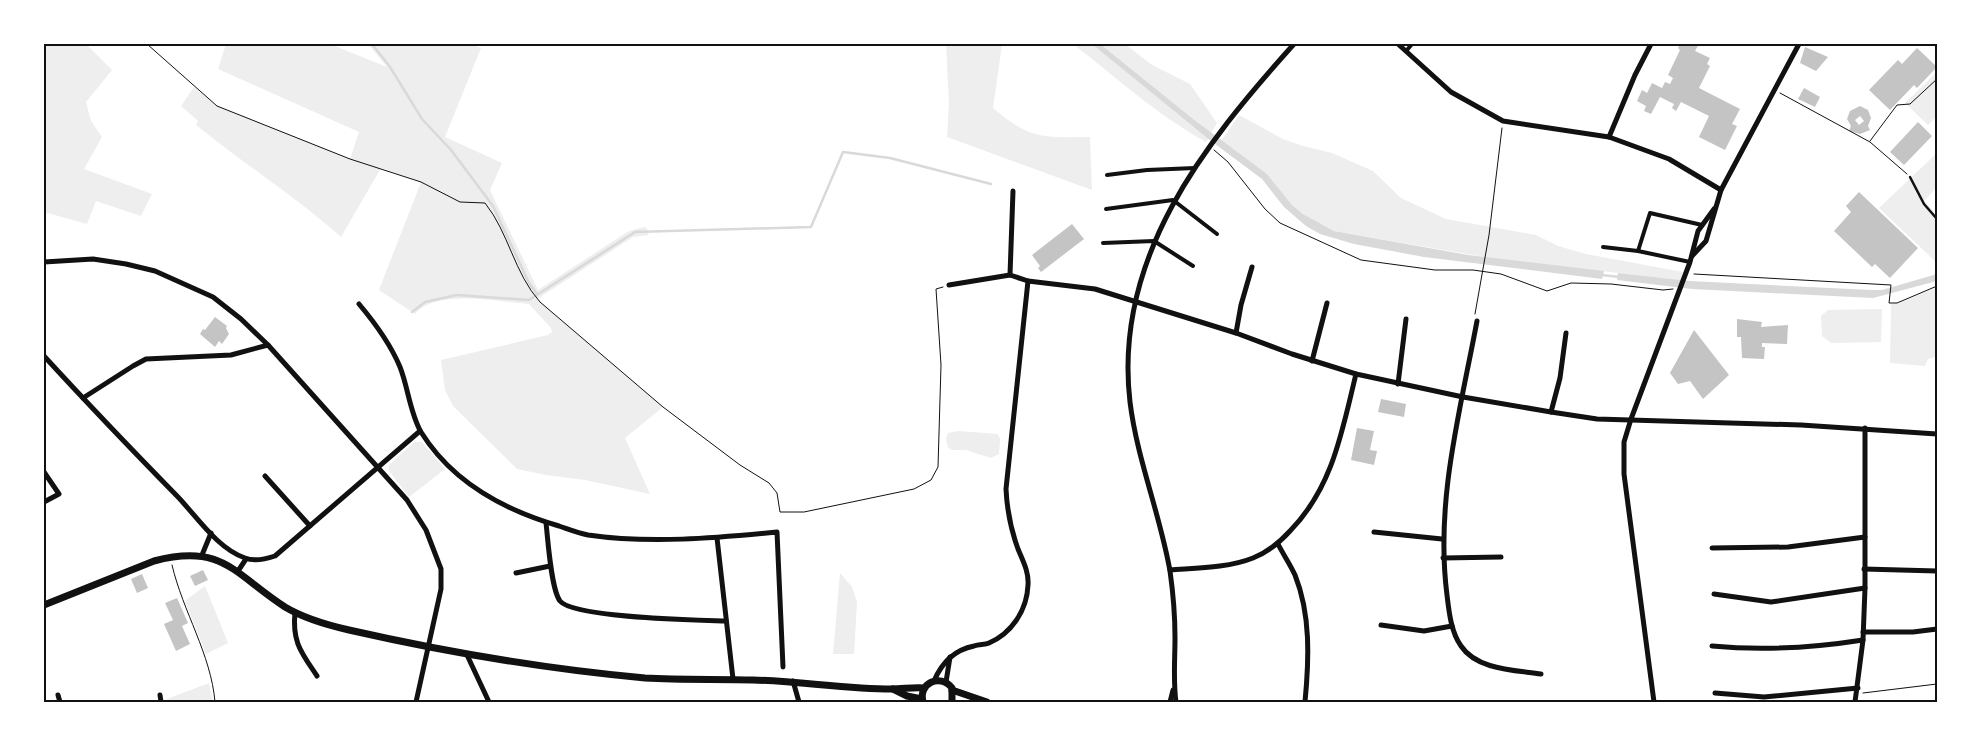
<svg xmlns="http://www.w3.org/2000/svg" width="1981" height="746" viewBox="0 0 1981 746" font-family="'IBM Plex Sans',sans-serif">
<rect width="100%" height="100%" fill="#fff"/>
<g fill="#eee">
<path d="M44,44H86L112,70L86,102L91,121L102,137L84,169L152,194L141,216L96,201L87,224L44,212Z"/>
<path d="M226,44H330L387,67L368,44H471L481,48L445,137L502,163L490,190L538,290L629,231L645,227L649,232L648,235L633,237L537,299L663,407L625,438L650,494L585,480L546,475L517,469L453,406L445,390L441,360L548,335L552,332L551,328L529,304C499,302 436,288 415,314L379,290L421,182L381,168L341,237C295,196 244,164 196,125L198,121L181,106L194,87L217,106L350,159L359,132L218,69Z"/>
<path d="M946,44H1002L993,108C1032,141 1042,137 1090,137L1092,190L947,137L949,104Z"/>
<path d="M1073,44H1125L1152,65L1190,84L1217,123L1206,142C1157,115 1117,78 1073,44Z"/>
<path d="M1937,72V116L1928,125L1905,103Z"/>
<path d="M1239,115L1283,139L1303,146L1332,153L1373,171L1401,198L1446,219L1536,235L1558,246L1586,254L1683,272L1681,280L1496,259L1334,231L1303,214L1292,205L1267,174L1221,141Z"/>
<path d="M1937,153V187L1924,201L1937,215V258L1935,261L1879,208Z"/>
<path d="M1937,287V357L1928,359L1925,366L1890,363L1891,304L1899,303Z"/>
<path d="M1882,309L1881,342L1831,343L1822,336L1821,316L1828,310Z"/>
<path d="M958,431L998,434L1000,439L999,454L991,458L966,450H952L948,447L946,439L948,433Z"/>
<path d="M414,442H422L445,469L409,497L389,471V465Z"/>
<path d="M840,573L852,587L857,602L854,654H833Z"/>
<path d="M205,586L228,643L206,654L185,601Z"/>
<path d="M209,683L213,702H167V699Z"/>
</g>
<g fill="#d9d9d9">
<path d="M1092,44H1100L1193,119L1267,174L1292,205L1303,214L1334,231L1468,255L1604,271L1602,279L1424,257L1354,244L1320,234L1306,226L1284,207L1262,179L1211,141Z"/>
<path d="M1618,273L1690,281L1871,290H1882L1937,274V281L1873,298L1692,289L1617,280Z"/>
</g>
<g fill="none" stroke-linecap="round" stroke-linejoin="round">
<g stroke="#d9d9d9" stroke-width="2.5">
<path d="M372,44L390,67L422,119L451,150L493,206L529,283L537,294"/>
<path d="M1601,275L1620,277"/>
<path d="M412,312L425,302L457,295L529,300L635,232L811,227L843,152L890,158L991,184"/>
</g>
</g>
<g fill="#c4c4c4" fill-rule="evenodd">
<path d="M1680,44H1699L1695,51L1710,58L1707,64L1710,66L1699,88L1740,109L1732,124L1737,126L1725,150L1699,137L1709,116L1681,102L1676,111L1672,108L1674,104L1660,97L1651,114L1644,111L1646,106L1637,101L1642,90L1647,93L1652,83L1662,88L1665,82L1670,84L1673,78L1668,75L1680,50L1678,48Z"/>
<path d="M1805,47L1828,57L1816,71L1800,63Z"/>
<path d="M1917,48L1937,67L1917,88L1914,85L1890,110L1869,90L1898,60L1902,64Z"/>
<path d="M1804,88L1820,97L1815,107L1798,99Z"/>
<path d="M1860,106L1868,110L1871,118L1868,126L1870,130L1860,134L1849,131L1851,126L1847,119L1850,111ZM1860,116L1864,121L1859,125L1855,120Z"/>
<path d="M1918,122L1932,136L1904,165L1890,152Z"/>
<path d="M1859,192L1918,248L1890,278L1875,264L1872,267L1834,231L1851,212L1846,206Z"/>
<path d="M1072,224L1084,239L1041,272L1038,268L1040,266L1032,255Z"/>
<path d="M215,317L227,326L226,328L229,334L222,344L219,341L215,347L200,334L203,329L205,330Z"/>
<path d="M1737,319L1762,322L1761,327L1788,325L1787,344L1762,343V347H1765L1764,359L1742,358L1741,337H1737Z"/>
<path d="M1694,330L1729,375L1703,399L1690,381L1678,384L1670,373Z"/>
<path d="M1381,399L1406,404L1404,417L1378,412Z"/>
<path d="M1357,428L1374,431L1370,450L1377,451L1374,465L1351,460Z"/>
<path d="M203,570L208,580L195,586L190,576Z"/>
<path d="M142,574L148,588L137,593L131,579Z"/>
<path d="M177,598L188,623L182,626L190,644L176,651L164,624L173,620L165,603Z"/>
</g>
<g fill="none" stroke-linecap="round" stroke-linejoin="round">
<g stroke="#111" stroke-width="1">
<path d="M147,44L217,106L350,159L421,182L460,202L485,203C509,233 514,273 540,302L663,407L740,465L769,483L777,493L780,512H804L914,489L931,480L938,467L941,365L936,289L943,287"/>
<path d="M1780,93L1870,142L1907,174"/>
<path d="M1870,141L1897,105L1910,104L1937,79"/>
<path d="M1214,150L1228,162L1265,209L1280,223L1361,260L1435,270H1473L1501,274L1547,291L1571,283L1611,284L1663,290L1673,289"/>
<path d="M1694,274L1891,285L1889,303H1897L1937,286"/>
<path d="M1475,314L1489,235L1502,128"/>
<path d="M172,565C183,612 211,654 215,702"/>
<path d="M1863,693L1937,684"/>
</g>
<path stroke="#111" stroke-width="2.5" d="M1910,177L1924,204L1937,219"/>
<g stroke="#111" stroke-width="4">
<path d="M1407,50L1412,44"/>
<path d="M1107,175L1147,170L1195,168"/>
<path d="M1106,209L1173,200L1217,234"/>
<path d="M1103,243L1154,241L1193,266"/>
<path d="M1603,247L1638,251"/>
<path d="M1690,262L1638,251L1650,213L1702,225"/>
</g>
<g stroke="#111" stroke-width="5">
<path d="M1398,44L1451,92L1503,121L1609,137L1669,159L1721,190"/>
<path d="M1609,137L1635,75L1651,44"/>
<path d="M1692,256L1706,241L1721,190L1799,44"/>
<path d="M44,262L93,259L126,264L155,271L213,297L241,319L268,345L407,500L426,530L441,569V589L416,702"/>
<path d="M1010,275L1013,191"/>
<path d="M949,285L1010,275L1028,281L1095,289L1236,333L1292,354L1356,374L1463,397L1551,412L1597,419L1801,425L1937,434"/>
<path d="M359,304C375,323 390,343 400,367C408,387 410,413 421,432C452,482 504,510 559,526C568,529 578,533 588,535C650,544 715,538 777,532L783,667"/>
<path d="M1477,321C1460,412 1435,502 1447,595C1449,612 1451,632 1461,646C1477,670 1515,670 1541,674"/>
<path d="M1236,333L1241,305L1252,267"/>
<path d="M44,356C88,404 133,451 178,497C197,517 218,549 245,558C255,562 266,559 275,556L420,431"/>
<path d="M1312,361L1327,303"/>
<path d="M1398,384L1406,319"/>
<path d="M83,398L133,366L146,359L231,355L268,345"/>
<path d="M1551,412L1560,378L1566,333"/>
<path d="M44,472L59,494L44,502"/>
<path d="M265,476L310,526"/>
<path d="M546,523C548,540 551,589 560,601C574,618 699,620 726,621"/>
<path d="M1374,532L1442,539"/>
<path d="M717,538L733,679"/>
<path d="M1278,544C1283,554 1290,564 1295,575C1311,615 1309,660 1305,702"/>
<path d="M1712,548L1788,547L1865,537"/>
<path d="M202,555L211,533"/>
<path d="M1443,558L1501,557"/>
<path d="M1864,569L1937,571"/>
<path d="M1170,570C1197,568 1228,568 1253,558C1268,552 1280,542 1290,531C1333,487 1342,431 1356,374"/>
<path d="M238,571L246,559"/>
<path d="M516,573L550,566"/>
<path d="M1714,594L1771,602L1865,588"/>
<path d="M295,612C292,642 301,652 317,676"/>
<path d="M1381,625L1424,631L1452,626"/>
<path d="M1863,632H1913L1937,629"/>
<path d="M1712,646C1763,651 1812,648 1863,640"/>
<path d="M467,655L489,702"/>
<path d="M793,681L799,702"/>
<path d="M934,681C942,662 954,650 974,646C979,644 985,645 989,643C1012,633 1027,610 1028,585C1029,572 1023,561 1018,549C1011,530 1007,509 1006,489L1028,281"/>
<path d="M946,682L950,657"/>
<path d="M1715,693L1764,697L1858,688"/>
<path d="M58,695L60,702"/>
<path d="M160,695L161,702"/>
<path d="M1170,702L1173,690"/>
<path d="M1176,702C1173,681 1175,660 1175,638C1175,616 1173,592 1170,571C1160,514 1137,459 1130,402C1113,258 1204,144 1294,44"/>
<path d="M1654,702L1624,474V442L1631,419L1690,262L1698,231L1714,209"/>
<path d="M1855,702L1863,640L1865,588V428"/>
</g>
<g stroke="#111" stroke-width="7">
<path d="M44,605L154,561C223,543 234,574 285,607C305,619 327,625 349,630C446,652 545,669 645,678C681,680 717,679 753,680C799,681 846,689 892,689C903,689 913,687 924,688"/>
<path d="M893,689L907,696L922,699"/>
<path d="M952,690L987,702"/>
<path d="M923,702C918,683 940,673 952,688V702"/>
</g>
</g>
<rect width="1981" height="746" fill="none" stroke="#ffffff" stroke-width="90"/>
<rect x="45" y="45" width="1891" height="656" fill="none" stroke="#111" stroke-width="2"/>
</svg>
